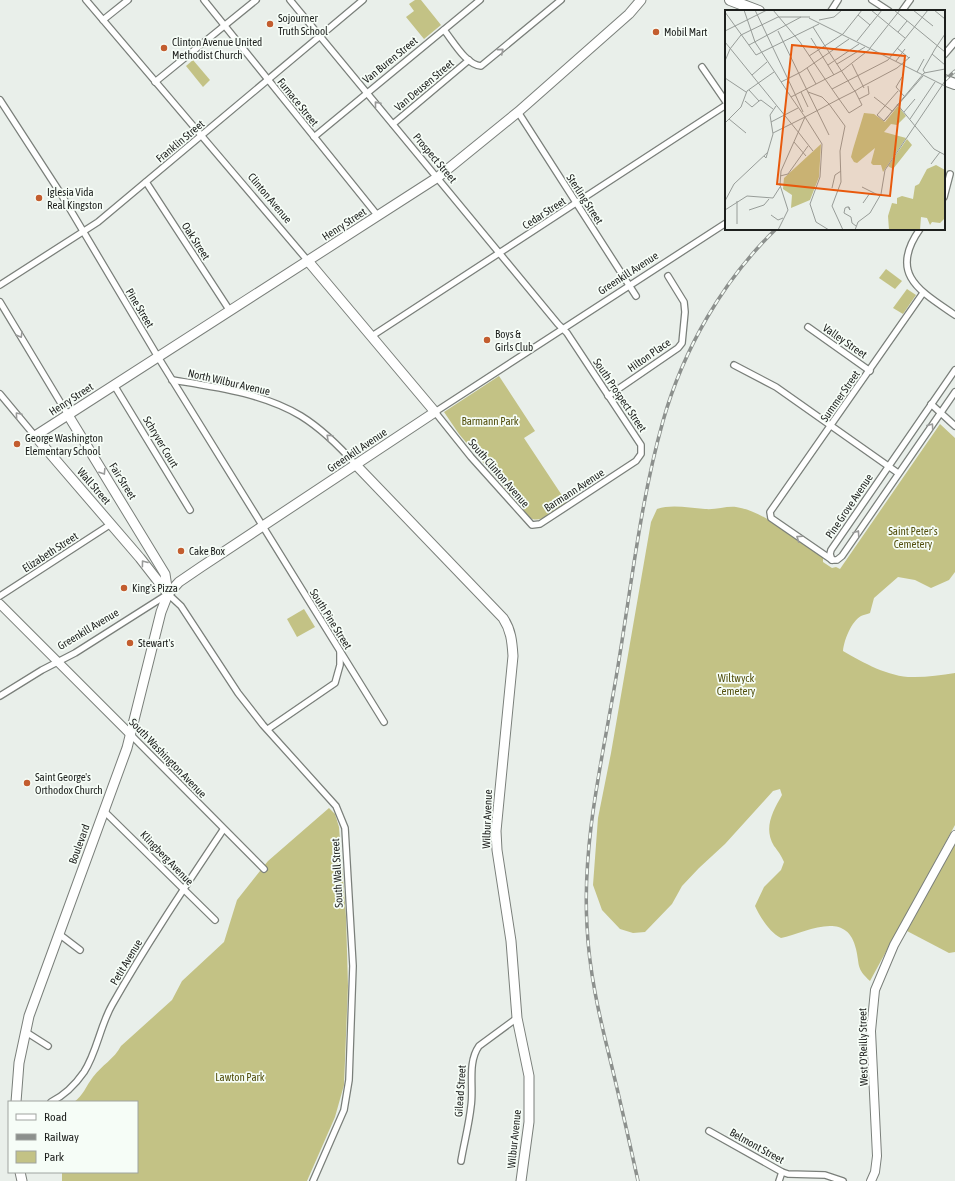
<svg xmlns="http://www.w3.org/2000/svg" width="955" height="1181" viewBox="0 0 955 1181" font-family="'Asap Condensed',sans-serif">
<rect width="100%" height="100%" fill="#e9efea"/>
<g fill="#c3c285">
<path d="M415,0H421L441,25L424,39L406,17L414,11L409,4Z"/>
<path d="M193,60L210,80L203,87L186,66Z"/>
<path d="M886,269L902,281L895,289L879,278Z"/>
<path d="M907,289L916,295L903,314L893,308Z"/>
<path d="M499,376L535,431L524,438L567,503C557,509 540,526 529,517L459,434L444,412Z"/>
<path d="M940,424L955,438V572L949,580L931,588L915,580L898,577L874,598L870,613C868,614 863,615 861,616C851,622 844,640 843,651C864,663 890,678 915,677C928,677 942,675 955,673V825L870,981C856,968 860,966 856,949C847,908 805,933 781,938C770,933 760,917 755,906L764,887L781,870L784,862C781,855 778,851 774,846C763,828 773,811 782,795L780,789L773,791L725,844L699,868L682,886L672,904L645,932L633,933L620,929L602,910L593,885L598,818L611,753L651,522L657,509C672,504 689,508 705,509C716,510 726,506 736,507C765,511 798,541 823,557V562L832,568L836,567L840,569Z"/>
<path d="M304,609L315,627L297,637L287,619Z"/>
<path d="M329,808L335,814L339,827L346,917L348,986L344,1085L335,1117L307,1181H62V1172H137V1102H74C83,1096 86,1086 93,1077C102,1065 114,1059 121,1046L172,1000L182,981L224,942L237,900L268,861Z"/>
<path d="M955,842V952L949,953L907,931Z"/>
</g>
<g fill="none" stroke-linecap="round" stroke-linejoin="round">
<defs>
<g id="street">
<path d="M86,0L308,261"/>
<path d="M204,0L378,216"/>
<path d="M290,0L558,324L567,333L641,445V454L636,461L540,524L532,525L471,457L435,412C532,348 630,286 726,223"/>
<path d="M872,0L889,11"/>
<path d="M831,11L838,0"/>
<path d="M902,11L910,0"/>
<path d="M103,20L128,0"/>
<path d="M444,30C453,41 466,65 481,66L561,0"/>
<path d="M944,55L955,42"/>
<path d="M702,67L726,102"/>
<path d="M155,82L256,0"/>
<path d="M0,100L61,194L158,357L384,722"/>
<path d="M518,112L636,296"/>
<path d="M393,124L469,60"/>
<path d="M314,137L480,0"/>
<path d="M146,182L230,311"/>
<path d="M944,197L950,174"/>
<path d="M920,229C888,274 920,291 955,315"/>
<path d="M0,285L98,222L363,0"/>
<path d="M0,302L68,415"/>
<path d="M808,327L870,371"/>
<path d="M372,336L726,105"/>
<path d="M734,365L776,387L898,473"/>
<path d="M172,380C215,387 263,393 301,416C322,429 340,447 356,465"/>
<path d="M114,385L190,510"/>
<path d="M0,394L35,436"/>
<path d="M608,396L678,348L682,343L685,312L684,302L668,276"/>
<path d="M931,404L955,426"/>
<path d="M832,560L771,518L770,512L923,293"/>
<path d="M832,560L830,554L831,550L955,370"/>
<path d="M832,560H837L842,556L955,392"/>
<path d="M0,596L111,524"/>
<path d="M0,696L42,670L75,653L168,594L181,606L238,693L263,725L336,806L345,828L353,966L349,1080L344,1110L313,1181"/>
<path d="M268,729L335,683L340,665V652"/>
<path d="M131,735L264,869"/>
<path d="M104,811L215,920"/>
<path d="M59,934L80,950"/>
<path d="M26,1032L48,1046"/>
<path d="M51,1102C65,1095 75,1085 84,1072C97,1052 100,1026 112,1005C146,945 185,887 223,830"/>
<path d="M709,1131L782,1172L788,1174L825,1175L843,1181"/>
<path d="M461,1161C464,1143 469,1125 471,1106C474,1087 467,1063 479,1046L517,1018"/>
<path d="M779,1181L782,1172"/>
</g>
<g id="secondary">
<path d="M0,604L131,735"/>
<path d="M871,1181L875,1172L877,1156L871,1031L875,990L894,945L955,835"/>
</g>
<g id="primary">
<path d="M356,465L503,618C511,630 512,641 513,656L496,831L497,850L511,941L517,1018L529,1076V1122L521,1181"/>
<path d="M168,594L140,558L35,436L438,177L518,112L629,14L641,0"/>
<path d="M168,594L179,582L201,567L435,412L308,261"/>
<path d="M16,1102L19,1063L29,1016L127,748L161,612L168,594L165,574L68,415"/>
<path d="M20,1172L22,1181"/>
</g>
<g id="highway">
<path d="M730,0L759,11"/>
<path d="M944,80L955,84"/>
</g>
</defs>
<use href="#street" stroke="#7a7f7a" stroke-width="8"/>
<use href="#secondary" stroke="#7a7f7a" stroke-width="10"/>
<use href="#primary" stroke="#7a7f7a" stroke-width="11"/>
<use href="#highway" stroke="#7a7f7a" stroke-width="12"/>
<use href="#street" stroke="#fff" stroke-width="5.5"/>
<use href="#secondary" stroke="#fff" stroke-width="8"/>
<use href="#primary" stroke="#fff" stroke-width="9"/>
<use href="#highway" stroke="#fff" stroke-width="10"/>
<defs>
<g id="rail">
<path d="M944,81L955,71"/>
<path d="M638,1181C629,1140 620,1100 610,1059C599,1015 589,971 587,926C582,841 603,756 617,672C631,589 640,503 663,421C683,350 723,280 776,229"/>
</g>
</defs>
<use href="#rail" stroke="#8c908d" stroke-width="3.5"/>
<use href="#rail" stroke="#f6fdf7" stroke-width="2" stroke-dasharray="6" stroke-linecap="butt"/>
</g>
<defs><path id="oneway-chevron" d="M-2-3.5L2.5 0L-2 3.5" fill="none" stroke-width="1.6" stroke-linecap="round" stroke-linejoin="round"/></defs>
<g stroke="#999a99">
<use href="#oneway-chevron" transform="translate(501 51) rotate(-40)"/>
<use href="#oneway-chevron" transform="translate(377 104) rotate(-129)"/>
<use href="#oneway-chevron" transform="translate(20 335) rotate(59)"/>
<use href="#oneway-chevron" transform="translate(18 415) rotate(-130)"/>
<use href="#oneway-chevron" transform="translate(931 426) rotate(-55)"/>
<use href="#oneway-chevron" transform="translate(329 437) rotate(-137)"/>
<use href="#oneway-chevron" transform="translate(103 472) rotate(58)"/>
<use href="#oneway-chevron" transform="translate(857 533) rotate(-56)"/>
<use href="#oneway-chevron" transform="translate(799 538) rotate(-146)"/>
<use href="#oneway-chevron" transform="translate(144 563) rotate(-127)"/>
</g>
<g fill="#c35d2f" stroke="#f6fdf7" stroke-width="1.5">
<circle cx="270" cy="24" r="4"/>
<circle cx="656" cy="32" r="4"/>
<circle cx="164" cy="48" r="4"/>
<circle cx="39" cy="198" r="4"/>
<circle cx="487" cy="340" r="4"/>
<circle cx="17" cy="444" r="4"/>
<circle cx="181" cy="551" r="4"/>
<circle cx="124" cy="588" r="4"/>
<circle cx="130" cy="643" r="4"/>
<circle cx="27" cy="783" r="4"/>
</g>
<g text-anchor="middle" stroke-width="3.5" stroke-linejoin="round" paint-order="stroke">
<g font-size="11" fill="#1d1f1d" stroke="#f6fdf7" text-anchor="start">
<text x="278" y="22">Sojourner<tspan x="278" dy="13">Truth School</tspan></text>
<text x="664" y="36">Mobil Mart</text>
<text x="172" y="46">Clinton Avenue United<tspan x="172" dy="13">Methodist Church</tspan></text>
<text x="47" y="196">Iglesia Vida<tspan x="47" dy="13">Real Kingston</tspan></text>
<text x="495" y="338">Boys &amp;<tspan x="495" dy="13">Girls Club</tspan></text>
<text x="25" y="442">George Washington<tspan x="25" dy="13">Elementary School</tspan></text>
<text x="189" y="555">Cake Box</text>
<text x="132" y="592">King's Pizza</text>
<text x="138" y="647">Stewart's</text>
<text x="35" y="781">Saint George's<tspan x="35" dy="13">Orthodox Church</tspan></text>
</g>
<g font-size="11" fill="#1d1f1d" stroke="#f6fdf7">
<text transform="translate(390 60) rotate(-39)" y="4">Van Buren Street</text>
<text transform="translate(424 85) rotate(-40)" y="4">Van Deusen Street</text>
<text transform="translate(298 102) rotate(51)" y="4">Furnace Street</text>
<text transform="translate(180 141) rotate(-40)" y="4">Franklin Street</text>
<text transform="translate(435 158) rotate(50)" y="4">Prospect Street</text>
<text transform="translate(270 198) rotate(50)" y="4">Clinton Avenue</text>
<text transform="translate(585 199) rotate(57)" y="4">Sterling Street</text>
<text transform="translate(544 213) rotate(-33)" y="4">Cedar Street</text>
<text transform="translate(344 224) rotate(-33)" y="4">Henry Street</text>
<text transform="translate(196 241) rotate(57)" y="4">Oak Street</text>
<text transform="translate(628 273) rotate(-33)" y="4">Greenkill Avenue</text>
<text transform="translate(140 308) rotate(59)" y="4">Pine Street</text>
<text transform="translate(845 341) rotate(35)" y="4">Valley Street</text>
<text transform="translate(649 355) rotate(-35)" y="4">Hilton Place</text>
<text transform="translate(229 382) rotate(13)" y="4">North Wilbur Avenue</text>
<text transform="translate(620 395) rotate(56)" y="4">South Prospect Street</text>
<text transform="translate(840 396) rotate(-55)" y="4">Summer Street</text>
<text transform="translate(71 399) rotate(-33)" y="4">Henry Street</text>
<text transform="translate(161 442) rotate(59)" y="4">Schryver Court</text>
<text transform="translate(357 450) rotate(-34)" y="4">Greenkill Avenue</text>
<text transform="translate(499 473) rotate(49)" y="4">South Clinton Avenue</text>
<text transform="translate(123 481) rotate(58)" y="4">Fair Street</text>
<text transform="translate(94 486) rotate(49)" y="4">Wall Street</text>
<text transform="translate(574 490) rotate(-33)" y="4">Barmann Avenue</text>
<text transform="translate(849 506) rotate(-56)" y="4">Pine Grove Avenue</text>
<text transform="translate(50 552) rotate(-33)" y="4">Elizabeth Street</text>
<text transform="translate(331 619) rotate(58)" y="4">South Pine Street</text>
<text transform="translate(88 629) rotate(-31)" y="4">Greenkill Avenue</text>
<text transform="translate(168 758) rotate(46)" y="4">South Washington Avenue</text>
<text transform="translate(487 819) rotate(-88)" y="4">Wilbur Avenue</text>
<text transform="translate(79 844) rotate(-70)" y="4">Boulevard</text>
<text transform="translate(167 858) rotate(46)" y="4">Klingberg Avenue</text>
<text transform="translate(337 873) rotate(-93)" y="4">South Wall Street</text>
<text transform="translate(126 962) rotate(-59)" y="4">Petit Avenue</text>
<text transform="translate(863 1047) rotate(-91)" y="4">West O'Reilly Street</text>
<text transform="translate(460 1091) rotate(-86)" y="4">Gilead Street</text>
<text transform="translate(514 1139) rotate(-84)" y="4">Wilbur Avenue</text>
<text transform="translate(757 1146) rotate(29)" y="4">Belmont Street</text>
</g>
<g font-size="11" fill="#524f0d" stroke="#f6fdf7">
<text x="490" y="425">Barmann Park</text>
<text x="913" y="535">Saint Peter's<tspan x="913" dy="13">Cemetery</tspan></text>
<text x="736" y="682">Wiltwyck<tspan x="736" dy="13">Cemetery</tspan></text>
<text x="240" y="1081">Lawton Park</text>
</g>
</g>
<g transform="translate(725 10)">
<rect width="220" height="220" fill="#e9efea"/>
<path d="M173,96L181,106L172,115L166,114L159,122L181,128L158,162L156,155H148L146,153L150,138L132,153L129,152L126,147L128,139L139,103L149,104L160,112ZM182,129L187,135L168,159L163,156ZM96,134L94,167L85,190L66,198L67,185L58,179L59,168ZM211,155L220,160V208L215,213L207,212L205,215L202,208L196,207L195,220H164L163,206L167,193L172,194V188L177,186L188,189L190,176L194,174L202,159Z" fill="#c3c285"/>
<path fill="none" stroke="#979c98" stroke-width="1" d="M19,0L30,32L66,87M30,0L70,84M48,0L75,32L100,69M146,0L180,28M169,0L220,42M188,0L208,16M209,0L220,9M0,2L31,45L94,14M133,5L145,15M84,8L220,76M94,10L109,7L117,0M88,17L100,36L129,80L130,81L137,95L124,103L114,89L130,81L138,76L142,74L172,58L185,47M0,21L42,0M53,21L104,125M173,22L182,11M86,28L109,65M132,31L157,0M0,32L74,123M24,35L76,7M145,38L175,0M172,38L184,48M5,39L16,25L53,7H85M207,44L220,55M84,46L118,24L137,0M0,51L5,39M171,51L180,39M112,54L140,37M127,54L139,78M103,55L134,34M82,58L91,74M192,62L199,49M200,63L198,60L210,39L220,24M27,65L42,52M177,67L171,77L179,86M0,68L21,82M56,72L76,62L124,29M107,79L163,50L203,0M24,80L34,91M76,82L83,97M83,82L97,87L104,94M70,84L78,102M149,87L167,101M134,89L144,84L143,76M20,91L27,97L34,91M34,91L36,90L48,99M104,94L120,116L115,141L116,172L107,196L118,220M172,94L209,139L220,145M179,102L190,89M80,107L66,87L118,60L145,39M80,107L114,89L100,69M4,109L21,123M185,109L210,72M159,111L199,63L220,59M159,111L198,66M159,111L152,105L173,81M46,112L73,98M0,113L16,97L22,81L49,62M48,123L80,107L97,134L95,167L85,194L91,212L104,220M74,123L88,141M69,132L81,146M39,146L41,148L48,124L45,105L51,96M206,154L215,142M55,166L63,164L83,136M137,177L155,186M107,178L110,165L116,161M0,191L9,174L43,142M12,191V214M138,193L145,183M123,197L125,200L124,197H122L120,198L119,203L126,207L127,213L131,216M0,200L22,186L48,188L55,177M24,200L39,195L44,189M46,205L53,210L58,208M53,220L63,200L55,175L56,161L80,107M130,220L133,212L145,203L156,184L160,160L220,71"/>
<path fill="#e8590c" fill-opacity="0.15" stroke="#e8590c" stroke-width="2" d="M67,35L180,46L165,186L52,174Z"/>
<rect width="220" height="220" fill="none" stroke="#1d1f1d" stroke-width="2"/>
</g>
<rect x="8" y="1101" width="130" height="72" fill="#f6fdf7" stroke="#9fa4a0"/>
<rect x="16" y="1114" width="20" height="6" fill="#ffffff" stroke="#9fa4a0"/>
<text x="44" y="1121" font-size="12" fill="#1d1f1d">Road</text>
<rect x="16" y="1134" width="20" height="6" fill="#8c908d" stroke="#9fa4a0"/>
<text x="44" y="1141" font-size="12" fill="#1d1f1d">Railway</text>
<rect x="16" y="1151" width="20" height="12" fill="#c3c285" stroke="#9fa4a0"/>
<text x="44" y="1161" font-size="12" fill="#1d1f1d">Park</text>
</svg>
